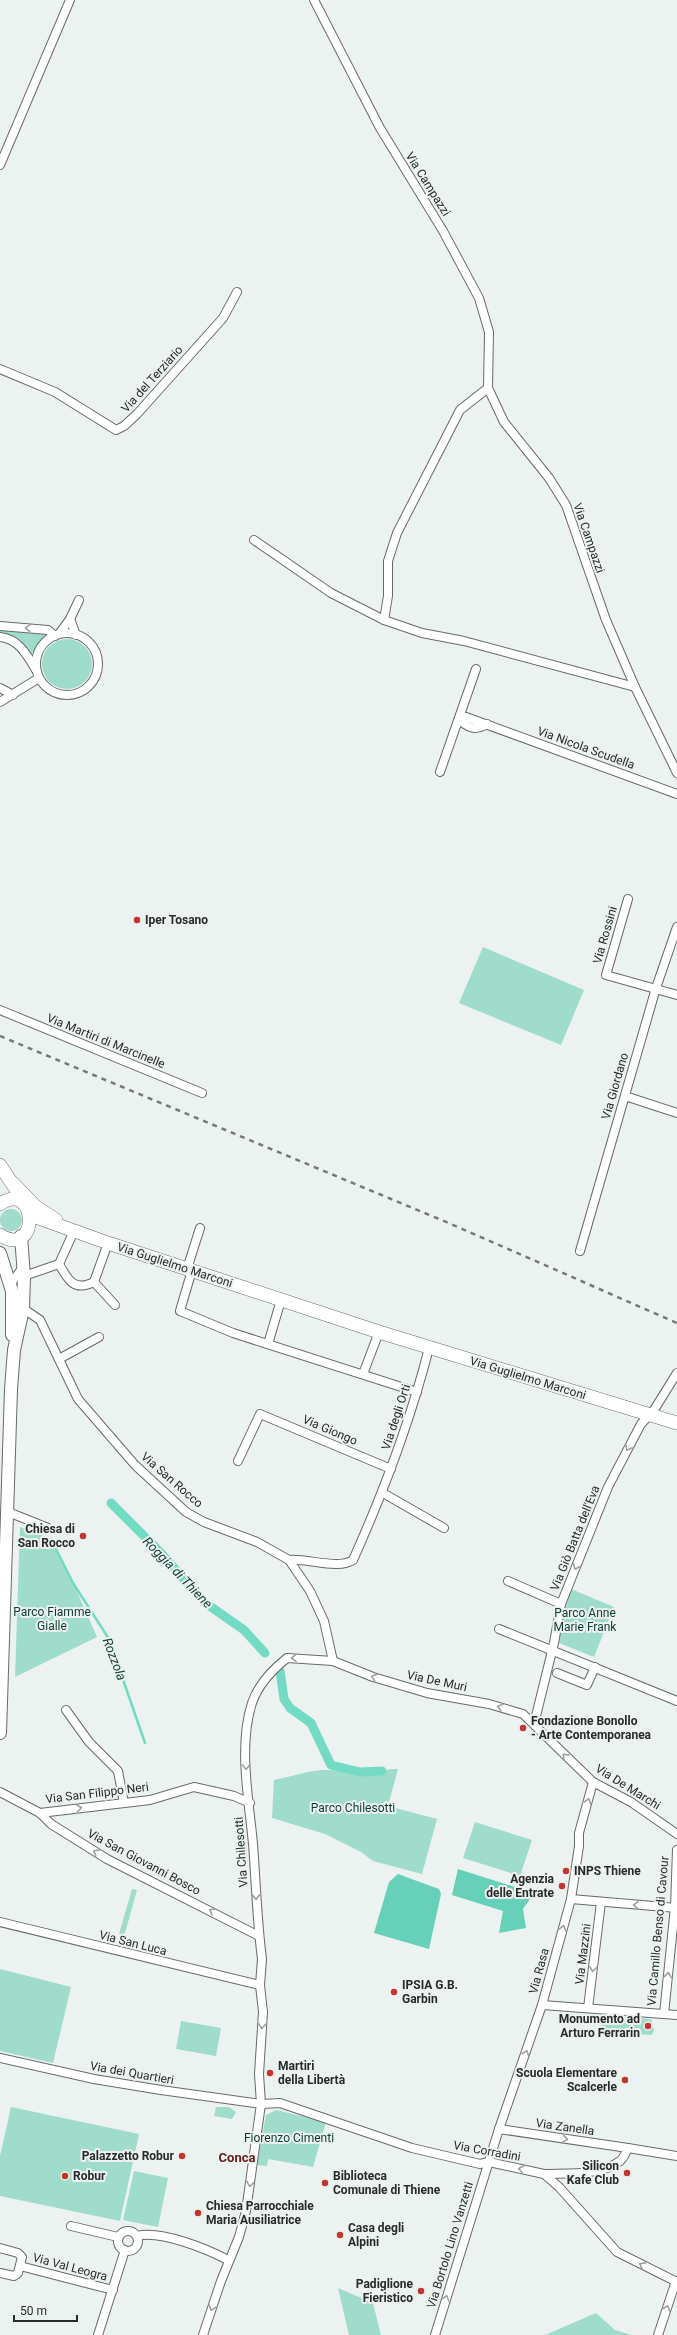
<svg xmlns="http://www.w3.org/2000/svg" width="677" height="2335" viewBox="0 0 677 2335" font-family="Roboto,sans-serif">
<rect width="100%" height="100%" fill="#ecf2f0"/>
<g fill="#9fdccc">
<path d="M0,630L38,632L47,635L31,654C23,641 14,635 0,632Z"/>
<circle cx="67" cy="664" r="25"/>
<path d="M483,947L584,990L561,1045L459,1003Z"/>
<circle cx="11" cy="1220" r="11"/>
<path d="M20,1527L51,1539L75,1587L97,1637L15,1677Z"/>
<path d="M571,1589L614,1607L594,1657L559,1643L562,1619Z"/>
<path d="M390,1769H398L388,1806L437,1819L422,1874L373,1861L361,1852L325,1834L272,1818L274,1780C290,1777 307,1771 323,1770C348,1769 365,1778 390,1769Z"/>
<path d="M475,1822L532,1840L520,1876L463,1858Z"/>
<path d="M132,1889L137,1890L125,1933L119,1934Z"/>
<path d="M0,1969L71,1987L53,2063L0,2051Z"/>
<path d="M608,2016L651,2019L654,2030L652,2035L606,2033L601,2026L603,2021Z"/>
<path d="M181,2021L221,2028L216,2056L176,2049Z"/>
<path d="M11,2107L139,2134L120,2221L0,2196V2156Z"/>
<path d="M216,2107H229L236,2112L232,2119L214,2116Z"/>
<path d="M276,2110L326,2122L313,2167L268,2159L267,2166L257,2165L266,2115Z"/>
<path d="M134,2171L168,2178L158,2227L123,2220Z"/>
<path d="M338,2288L373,2303L381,2335H349Z"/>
<path d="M596,2313L615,2330L632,2335H545Z"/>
</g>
<g fill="#67d0b9">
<path d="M458,1869L534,1893L523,1909L526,1928L499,1933L503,1911L452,1895Z"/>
<path d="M398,1874L439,1889L441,1894L429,1949L374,1933L389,1882Z"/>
</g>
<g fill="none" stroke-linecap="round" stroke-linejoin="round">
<path stroke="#73dbc3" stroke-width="2.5" d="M51,1539L73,1583L109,1639L145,1743"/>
<g stroke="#73dbc3" stroke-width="9">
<path d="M111,1503L160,1552L204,1602L244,1630L265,1653"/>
<path d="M280,1671L284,1699L290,1708L311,1723L331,1765L360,1772L382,1771"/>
</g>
<defs>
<g id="minor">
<path d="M314,0L380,128L443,231L479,298L489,332L488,388L504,422L549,478L566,505L606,620L635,687L677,773"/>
<path d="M0,165L70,0"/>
<path d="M0,369L55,392L116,430L124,426L137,414L223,318L237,292"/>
<path d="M254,540L331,593L384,620L422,633L464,641L635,687"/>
<path d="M70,619L79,600"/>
<path d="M384,620L388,596V561L397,533L460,410L488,388"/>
<path d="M0,626L48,630L55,636"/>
<circle cx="67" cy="664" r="31"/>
<path d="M59,634L70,619L76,635"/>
<path d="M0,637C19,639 27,655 36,670"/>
<path d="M0,688L13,695"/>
<path d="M0,702L39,678"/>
<path d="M459,720L466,717L677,794"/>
<path d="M459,720C469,728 475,731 487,724"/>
<path d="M440,772L476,669"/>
<path d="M628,899L606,975L677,995"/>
<path d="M0,1010L202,1093"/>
<path d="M625,1096L677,1113"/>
<path d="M580,1251L656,988L677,927"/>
<path d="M59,1264C68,1280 74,1292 94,1282L108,1243"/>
<path d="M59,1264L74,1231"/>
<path d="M187,1269L200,1228"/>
<path d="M192,1270L180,1311L233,1333L417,1392"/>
<path d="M24,1276L59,1264"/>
<path d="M94,1282L115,1305"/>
<path d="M10,1285L23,1267"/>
<path d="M21,1307L40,1320L78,1399L135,1465L186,1512L204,1522L257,1542L289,1560L310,1591L324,1621L333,1661"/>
<path d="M268,1344L281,1300"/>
<path d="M59,1359L99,1337"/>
<path d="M363,1374L379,1332"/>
<path d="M238,1461L260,1414L391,1469"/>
<path d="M383,1493L444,1528"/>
<path d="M8,1512L48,1528"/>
<path d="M289,1560C307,1558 339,1570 353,1560C384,1491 410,1422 429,1348"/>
<path d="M508,1581L561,1604"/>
<path d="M499,1629L677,1701"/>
<path d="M557,1673L587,1685L595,1667"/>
<path d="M66,1710L89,1742L118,1771L124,1803"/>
<path d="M534,1724L554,1643L561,1604L608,1487L641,1424L654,1410L677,1373"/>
<path d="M0,1792L40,1813L51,1824L107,1859L259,1936"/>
<path d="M40,1813L150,1800L194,1787L234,1796L250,1803"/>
<path d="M571,1899L677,1908"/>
<path d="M0,1922L260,1985"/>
<path d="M542,2005L677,2015"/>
<path d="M588,2008L601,1902"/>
<path d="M664,2014L675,1907L677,1850"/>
<path d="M0,2058L94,2079L161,2090L261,2104L280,2103L412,2148L480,2164L489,2162L544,2174L559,2187L617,2252L677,2282"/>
<path d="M499,2129L628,2148"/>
<path d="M544,2174C567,2173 601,2176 620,2161C624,2158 626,2152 628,2148L677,2156"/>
<path d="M71,2226L118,2237"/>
<circle cx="128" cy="2241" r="10"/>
<path d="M137,2236C161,2230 207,2249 228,2260"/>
<path d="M0,2248L18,2253L22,2257L18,2273L14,2276L0,2273"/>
<path d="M20,2266L113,2290"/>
<path d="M98,2335L125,2250"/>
<path d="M203,2335L221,2281L239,2237L246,2211L261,2104L259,2074L263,2012L260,1985L262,1959C257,1921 256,1883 253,1844C249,1800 238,1746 252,1703C258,1685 272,1670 287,1658L333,1661L373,1677L427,1693L489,1704L523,1714L593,1782L631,1802L677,1834"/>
<path d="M435,2335L499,2129L542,2005L571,1899L579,1846V1833L593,1782"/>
<path d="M658,2335L676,2281"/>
</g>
<g id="secondary">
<path d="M0,1253L12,1291V1335"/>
<path d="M0,1733L11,1389L14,1350L23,1309L24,1276L21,1236"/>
</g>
<g id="primary">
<path d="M0,1165L17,1191"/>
<path d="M13,1183L35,1206L56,1220"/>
<path d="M0,1204C38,1179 40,1260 0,1235"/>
<path d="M30,1215L108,1243L379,1332L677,1423"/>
</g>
</defs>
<use href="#minor" stroke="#666b6a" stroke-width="10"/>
<use href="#secondary" stroke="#666b6a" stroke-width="14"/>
<use href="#primary" stroke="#666b6a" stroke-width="14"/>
<use href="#minor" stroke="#fff" stroke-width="8"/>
<use href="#secondary" stroke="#fff" stroke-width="12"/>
<use href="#primary" stroke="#fff" stroke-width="13"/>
<path stroke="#757977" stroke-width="2.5" stroke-dasharray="5 5" stroke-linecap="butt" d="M0,1036L451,1224L677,1323"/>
</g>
<defs><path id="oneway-chevron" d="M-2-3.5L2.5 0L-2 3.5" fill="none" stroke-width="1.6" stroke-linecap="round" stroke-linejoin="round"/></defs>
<g stroke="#9ea09f">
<use href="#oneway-chevron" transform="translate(28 628) rotate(-176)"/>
<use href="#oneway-chevron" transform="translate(628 1448) rotate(119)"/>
<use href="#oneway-chevron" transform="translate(576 1567) rotate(112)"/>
<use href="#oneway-chevron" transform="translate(294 1658) rotate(178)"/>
<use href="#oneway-chevron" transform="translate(374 1677) rotate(-161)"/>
<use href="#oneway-chevron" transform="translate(500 1707) rotate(-163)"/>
<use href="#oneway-chevron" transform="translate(565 1756) rotate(-136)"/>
<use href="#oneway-chevron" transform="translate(246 1767) rotate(92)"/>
<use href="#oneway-chevron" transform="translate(588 1801) rotate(-75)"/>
<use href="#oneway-chevron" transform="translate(79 1808) rotate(-7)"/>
<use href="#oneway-chevron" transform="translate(96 1852) rotate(-148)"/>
<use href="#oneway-chevron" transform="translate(256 1897) rotate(88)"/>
<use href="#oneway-chevron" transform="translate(636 1905) rotate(-176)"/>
<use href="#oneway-chevron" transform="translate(212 1911) rotate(-152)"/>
<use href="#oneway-chevron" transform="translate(563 1928) rotate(-75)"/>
<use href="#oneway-chevron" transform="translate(593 1969) rotate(97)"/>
<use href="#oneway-chevron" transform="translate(668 1975) rotate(-84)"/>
<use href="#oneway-chevron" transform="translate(262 2026) rotate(93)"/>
<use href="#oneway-chevron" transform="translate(526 2053) rotate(-71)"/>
<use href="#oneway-chevron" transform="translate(565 2139) rotate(9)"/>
<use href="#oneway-chevron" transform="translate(521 2169) rotate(-168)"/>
<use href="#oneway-chevron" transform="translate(250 2184) rotate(99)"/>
<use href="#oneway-chevron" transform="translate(642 2265) rotate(-152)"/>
<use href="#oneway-chevron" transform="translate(446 2298) rotate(-73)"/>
<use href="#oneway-chevron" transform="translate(212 2308) rotate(108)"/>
<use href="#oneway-chevron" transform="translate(667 2308) rotate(-71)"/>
</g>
<g fill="#c43531" stroke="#ecf2f0" stroke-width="1.5">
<circle cx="137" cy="920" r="4"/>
<circle cx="83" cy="1536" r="4"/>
<circle cx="523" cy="1728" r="4"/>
<circle cx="566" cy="1871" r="4"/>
<circle cx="562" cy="1886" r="4"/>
<circle cx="394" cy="1992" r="4"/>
<circle cx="648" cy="2026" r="4"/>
<circle cx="270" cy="2073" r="4"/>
<circle cx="625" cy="2080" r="4"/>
<circle cx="182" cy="2156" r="4"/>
<circle cx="627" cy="2173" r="4"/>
<circle cx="65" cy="2176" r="4"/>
<circle cx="325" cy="2183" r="4"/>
<circle cx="198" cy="2213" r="4"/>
<circle cx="340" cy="2235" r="4"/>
<circle cx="421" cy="2291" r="4"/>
</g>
<g text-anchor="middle" stroke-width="4" stroke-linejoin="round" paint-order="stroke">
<g font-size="12" fill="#282b2a" stroke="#ecf2f0">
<text transform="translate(428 184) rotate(58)" y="4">Via Campazzi</text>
<text transform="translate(152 379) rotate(-48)" y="4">Via del Terziario</text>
<text transform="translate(589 538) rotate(71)" y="4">Via Campazzi</text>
<text transform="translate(586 748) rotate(20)" y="4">Via Nicola Scudella</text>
<text transform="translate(605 935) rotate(-74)" y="4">Via Rossini</text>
<text transform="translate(106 1041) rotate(22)" y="4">Via Martiri di Marcinelle</text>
<text transform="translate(615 1086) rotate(-74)" y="4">Via Giordano</text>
<text transform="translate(175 1265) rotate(18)" y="4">Via Guglielmo Marconi</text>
<text transform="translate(528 1378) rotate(17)" y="4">Via Guglielmo Marconi</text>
<text transform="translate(396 1417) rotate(-72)" y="4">Via degli Orti</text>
<text transform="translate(330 1430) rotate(23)" y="4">Via Giongo</text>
<text transform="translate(172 1480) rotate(41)" y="4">Via San Rocco</text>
<text transform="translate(575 1538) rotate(-68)" y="4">Via Giò Batta dell'Eva</text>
<text transform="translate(437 1681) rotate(12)" y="4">Via De Muri</text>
<text transform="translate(628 1787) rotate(32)" y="4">Via De Marchi</text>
<text transform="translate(97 1793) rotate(-7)" y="4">Via San Filippo Neri</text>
<text transform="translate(241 1852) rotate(-94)" y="4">Via Chilesotti</text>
<text transform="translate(144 1862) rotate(28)" y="4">Via San Giovanni Bosco</text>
<text transform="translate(658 1931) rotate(-85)" y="4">Via Camillo Benso di Cavour</text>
<text transform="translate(133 1943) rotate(14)" y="4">Via San Luca</text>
<text transform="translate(583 1954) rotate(-83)" y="4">Via Mazzini</text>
<text transform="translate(539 1971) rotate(-75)" y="4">Via Rasa</text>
<text transform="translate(132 2073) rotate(10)" y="4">Via dei Quartieri</text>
<text transform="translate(565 2127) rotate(8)" y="4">Via Zanella</text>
<text transform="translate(487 2151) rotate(10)" y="4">Via Corradini</text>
<text transform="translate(450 2245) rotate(-73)" y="4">Via Bortolo Lino Vanzetti</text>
<text transform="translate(70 2267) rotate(15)" y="4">Via Val Leogra</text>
</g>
<g font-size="12" font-weight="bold" fill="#282b2a" stroke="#ecf2f0" text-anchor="start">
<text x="145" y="924">Iper Tosano</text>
<text x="75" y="1533" text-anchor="end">Chiesa di<tspan x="75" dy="14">San Rocco</tspan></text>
<text x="531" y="1725">Fondazione Bonollo<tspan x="531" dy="14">- Arte Contemporanea</tspan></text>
<text x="574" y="1875">INPS Thiene</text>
<text x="554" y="1883" text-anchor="end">Agenzia<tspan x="554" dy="14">delle Entrate</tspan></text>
<text x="402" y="1989">IPSIA G.B.<tspan x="402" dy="14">Garbin</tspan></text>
<text x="640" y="2023" text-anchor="end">Monumento ad<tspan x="640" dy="14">Arturo Ferrarin</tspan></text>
<text x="278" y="2070">Martiri<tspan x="278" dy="14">della Libertà</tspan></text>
<text x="617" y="2077" text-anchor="end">Scuola Elementare<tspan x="617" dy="14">Scalcerle</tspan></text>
<text x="174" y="2160" text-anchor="end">Palazzetto Robur</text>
<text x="619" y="2170" text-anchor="end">Silicon<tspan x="619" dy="14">Kafe Club</tspan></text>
<text x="73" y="2180">Robur</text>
<text x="333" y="2180">Biblioteca<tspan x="333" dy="14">Comunale di Thiene</tspan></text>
<text x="206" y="2210">Chiesa Parrocchiale<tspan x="206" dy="14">Maria Ausiliatrice</tspan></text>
<text x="348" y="2232">Casa degli<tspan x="348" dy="14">Alpini</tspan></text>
<text x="413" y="2288" text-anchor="end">Padiglione<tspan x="413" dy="14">Fieristico</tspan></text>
</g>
<g font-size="12" fill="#0a3c32" stroke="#ecf2f0">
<text x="52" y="1616">Parco Fiamme<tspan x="52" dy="14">Gialle</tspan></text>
<text x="585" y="1617">Parco Anne<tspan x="585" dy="14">Marie Frank</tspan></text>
<text x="353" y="1812">Parco Chilesotti</text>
<text x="289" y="2142">Fiorenzo Cimenti</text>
</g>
<g font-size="13" font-style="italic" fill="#15443b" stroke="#ecf2f0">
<text transform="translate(178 1572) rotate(46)" y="5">Roggia di Thiene</text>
<text transform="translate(115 1659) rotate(69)" y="5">Rozzola</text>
</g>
<g font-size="13" font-weight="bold" fill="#621d1a" stroke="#ecf2f0">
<text x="237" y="2162">Conca</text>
</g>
</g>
<path d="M14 2315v6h63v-6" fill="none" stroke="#282b2a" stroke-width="2"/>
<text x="20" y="2315" font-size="12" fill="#282b2a" stroke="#ecf2f0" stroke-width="3" paint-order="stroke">50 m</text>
</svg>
